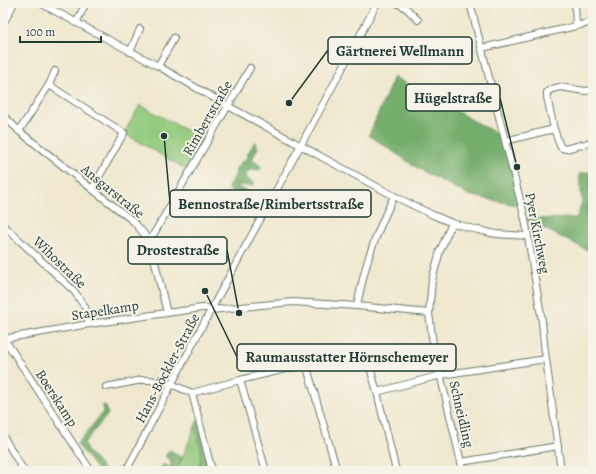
<svg xmlns="http://www.w3.org/2000/svg" width="596" height="474" viewBox="0 0 596 474" font-family="Alegreya,serif">
<rect width="100%" height="100%" fill="#f7f3e8"/>
<filter id="ink" filterUnits="userSpaceOnUse"><feTurbulence type="fractalNoise" baseFrequency=".025" numOctaves="2"/><feDisplacementMap in="SourceGraphic" scale="8" xChannelSelector="R" yChannelSelector="G"/><feConvolveMatrix kernelMatrix="1 2 1 2 8 2 1 2 1" color-interpolation-filters="sRGB"/></filter>
<filter id="wash" filterUnits="userSpaceOnUse"><feTurbulence type="fractalNoise" baseFrequency=".012" numOctaves="4" result="noise"/><feDisplacementMap in="SourceGraphic" scale="16" xChannelSelector="R" yChannelSelector="G"/><feGaussianBlur stdDeviation="0.9" result="paint"/><feColorMatrix in="noise" values="0 0 0 0 0 0 0 0 0 0 0 0 0 0 0 0 0 1.4 0 .05"/><feComposite in="paint" operator="in"/></filter>
<g filter="url(#wash)">
<rect width="100%" height="100%" fill="#efe8cf"/>
<g fill="#92ca7d" stroke="#588458">
<path d="M140,105L204,140L187,170L124,133Z"/>
<path d="M198,419L212,471H177Z"/>
</g>
<g fill="#75ae6c" stroke="#4a7650">
<path d="M394,77L492,131L503,134L521,206L468,195L419,169L369,135Z"/>
<path d="M255,142L258,147L252,160L257,163L262,168L259,170L252,169L247,172L245,177L255,184L252,186L238,185V188L243,189L249,193L251,200C241,200 234,196 228,188L232,180L235,176L236,169L241,162L245,161L248,153Z"/>
<path d="M593,171V253L525,219L577,218L582,201L579,174Z"/>
<path d="M103,405L106,406L108,414L84,443L87,451L105,471H98L77,444L103,412Z"/>
<path d="M198,419L212,471H199L201,450L195,427Z"/>
<path d="M170,450L182,458L177,471H161L159,469L164,464L171,468V462L165,456Z"/>
</g>
</g>
<g filter="url(#ink)">
<g fill="none" stroke-linecap="round" stroke-linejoin="round">
<defs>
<g id="minor">
<path d="M40,3L158,66L228,106L331,162L394,196L433,215L452,223L478,230L496,234L528,236"/>
<path d="M397,3L406,8L418,20"/>
<path d="M470,3L525,219L542,321L544,344L561,471"/>
<path d="M575,3L576,26"/>
<path d="M76,23L86,3"/>
<path d="M3,24L14,3"/>
<path d="M482,48L593,22"/>
<path d="M130,52L140,29"/>
<path d="M158,66L174,38"/>
<path d="M49,85L124,133L92,189"/>
<path d="M3,115L19,131L92,189L133,221L145,235L152,250L167,313"/>
<path d="M554,129L547,97V92L552,89L560,87L585,91L593,90"/>
<path d="M19,131L49,85L55,71"/>
<path d="M505,141L554,129L560,146L562,148L565,149L593,142"/>
<path d="M452,223L440,251L432,280L429,313L433,344L463,471"/>
<path d="M3,225L74,291L85,307L89,324"/>
<path d="M149,242L250,68"/>
<path d="M357,306C361,286 365,266 372,248C378,230 386,213 394,196"/>
<path d="M3,339L89,324L202,308H207L211,310L293,302L357,306L429,313"/>
<path d="M3,339L9,346L91,471"/>
<path d="M306,364L337,471"/>
<path d="M240,380L266,471"/>
<path d="M106,387L142,380H149L171,384L192,393L240,380L365,350L377,392L396,471"/>
<path d="M377,392L441,375L546,359"/>
<path d="M192,393L212,471"/>
<path d="M3,436L24,471"/>
<path d="M461,462L558,446"/>
<path d="M126,471C159,409 191,346 225,284C276,190 328,97 377,3"/>
</g>
</defs>
<use href="#minor" stroke="#68796a" stroke-width="8"/>
<use href="#minor" stroke="#fff" stroke-width="6"/>
</g>
</g>
<g text-anchor="middle" stroke-width="4" stroke-linejoin="round" paint-order="stroke">
<g font-size="14" fill="#1f3d34" stroke="#f7f3e8">
<text transform="translate(207 118) rotate(-60)" y="5">Rimbertstraße</text>
<text transform="translate(113 191) rotate(39)" y="5">Ansgarstraße</text>
<text transform="translate(538 233) rotate(79)" y="5">Pyer Kirchweg</text>
<text transform="translate(60 262) rotate(44)" y="5">Wihostraße</text>
<text transform="translate(105 310) rotate(-9)" y="5">Stapelkamp</text>
<text transform="translate(167 368) rotate(-62)" y="5">Hans-Böckler-Straße</text>
<text transform="translate(57 398) rotate(57)" y="5">Boerskamp</text>
<text transform="translate(462 414) rotate(77)" y="5">Schneidling</text>
</g>
</g>
<path fill="none" stroke="#1f3d34" stroke-width="1.5" d="M289 103L328 50M517 167L500 98M164 136L170 203M239 313L227 250M205 291L237 357"/>
<g fill="#1f3d34" stroke="#f7f3e8" stroke-width="1.5">
<circle cx="289" cy="103" r="4"/>
<circle cx="517" cy="167" r="4"/>
<circle cx="164" cy="136" r="4"/>
<circle cx="239" cy="313" r="4"/>
<circle cx="205" cy="291" r="4"/>
</g>
<g fill="#f7f3e8" stroke="#1f3d34" stroke-width="1.5">
<rect x="328" y="37" width="144" height="27" rx="4"/>
<rect x="406" y="84" width="94" height="27" rx="4"/>
<rect x="170" y="190" width="201" height="27" rx="4"/>
<rect x="128" y="237" width="99" height="27" rx="4"/>
<rect x="237" y="344" width="219" height="27" rx="4"/>
</g>
<g font-size="15" text-anchor="middle" font-weight="bold" fill="#1f3d34">
<text x="400" y="56">Gärtnerei Wellmann</text>
<text x="453" y="103">Hügelstraße</text>
<text x="271" y="209">Bennostraße/Rimbertsstraße</text>
<text x="178" y="255">Drostestraße</text>
<text x="347" y="362">Raumausstatter Hörnschemeyer</text>
</g>
<rect width="596" height="474" fill="none" stroke="#f7f3e8" stroke-width="16"/>
<path d="M20 36v6h81v-6" fill="none" stroke="#1f3d34" stroke-width="2"/>
<text x="26" y="36" font-size="12" fill="#1f3d34" stroke="#f7f3e8" stroke-width="3" paint-order="stroke">100 m</text>
</svg>
